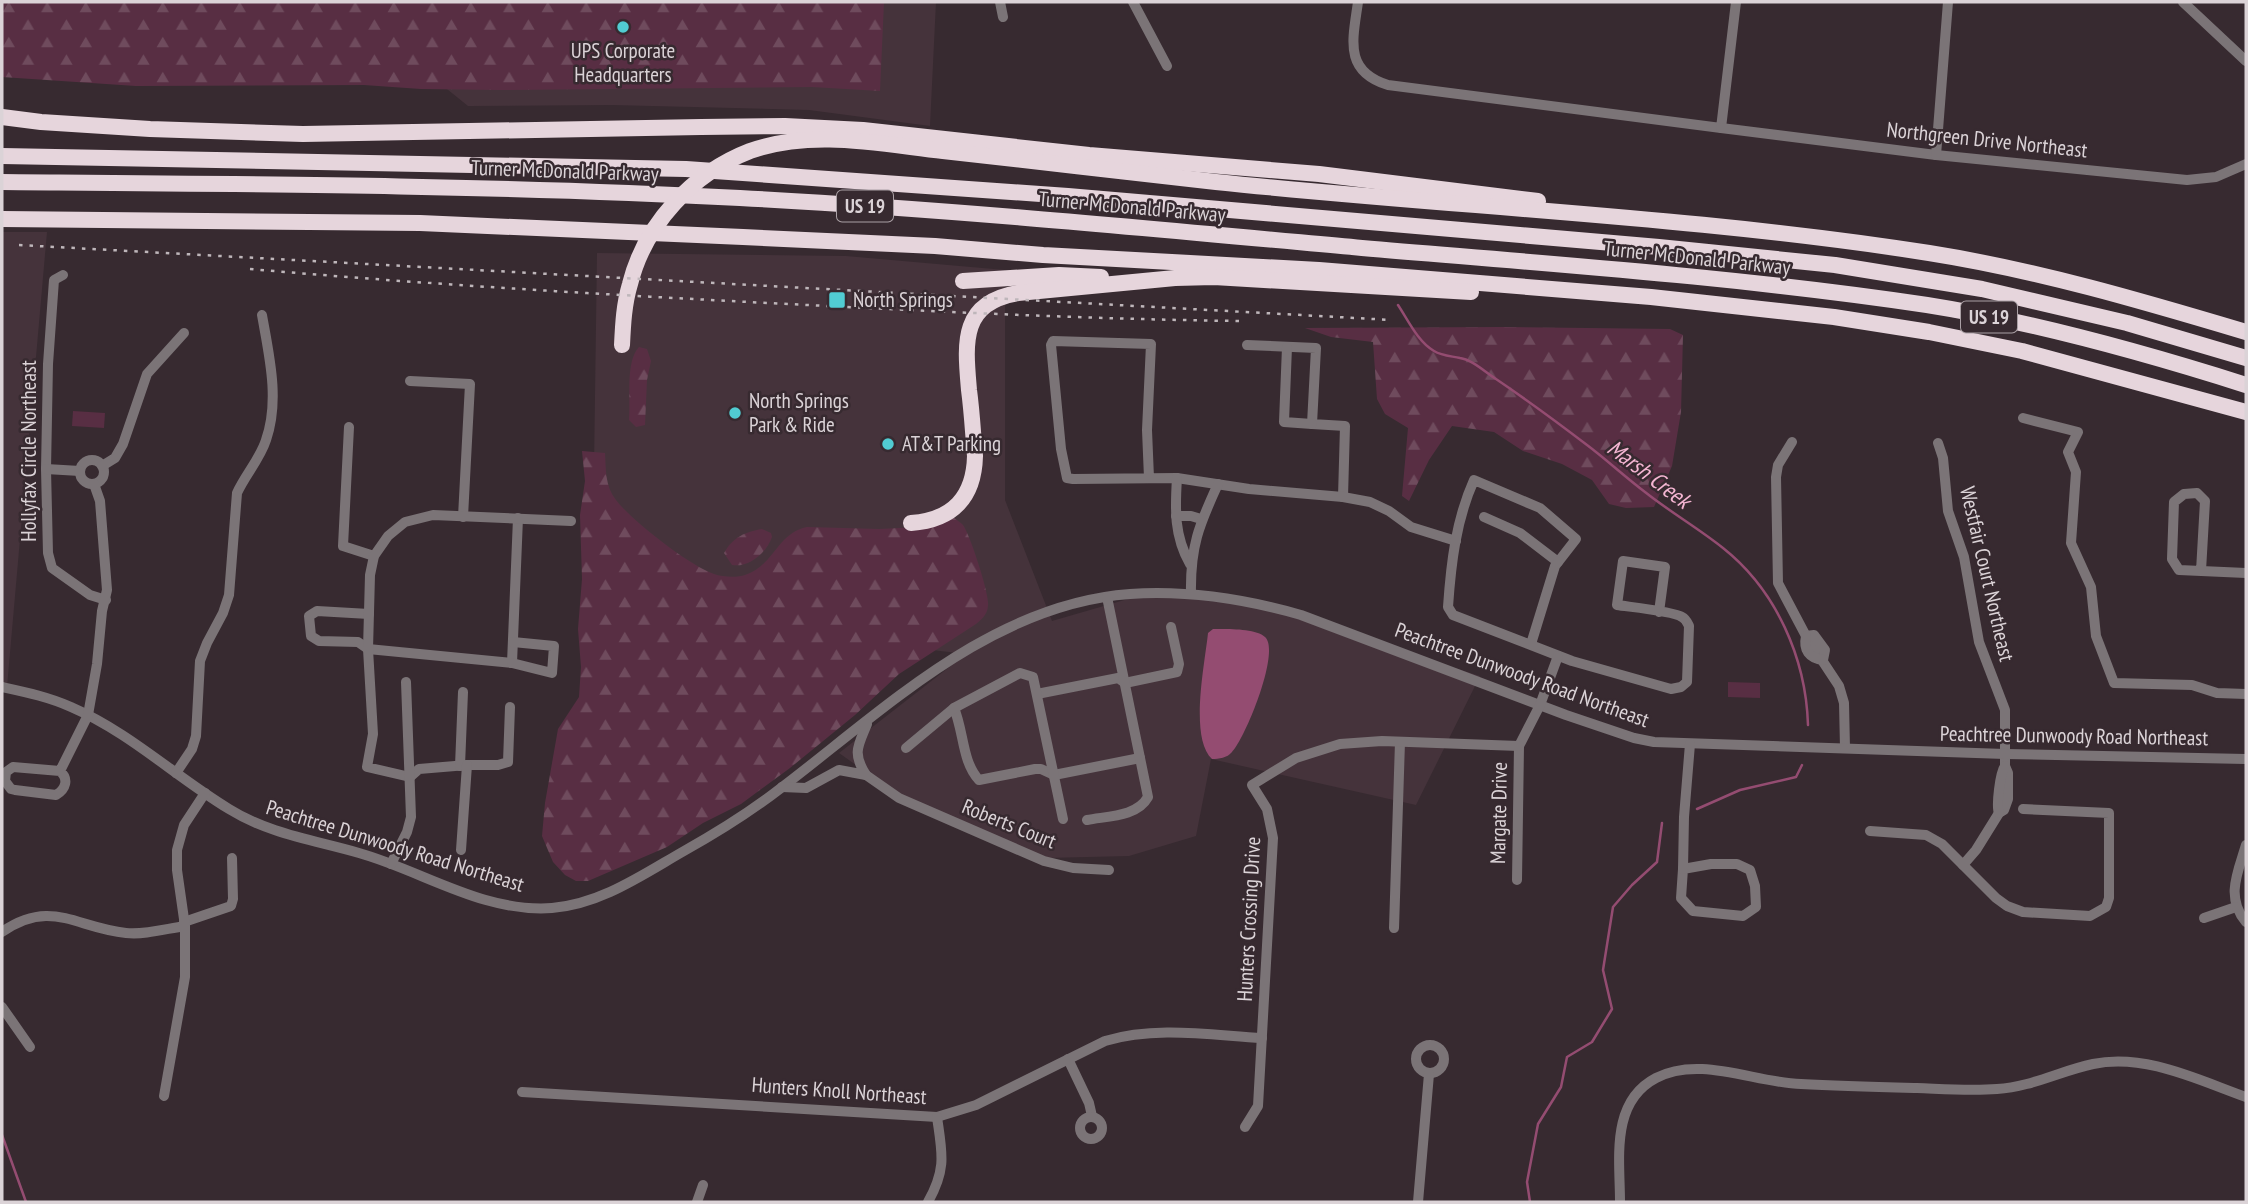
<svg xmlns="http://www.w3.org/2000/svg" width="2248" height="1204" viewBox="0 0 2248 1204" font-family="'PT Sans Narrow',sans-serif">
<defs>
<pattern id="forest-firs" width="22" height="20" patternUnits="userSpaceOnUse" patternTransform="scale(1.75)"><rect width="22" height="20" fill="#582e43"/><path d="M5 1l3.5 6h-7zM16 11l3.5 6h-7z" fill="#6f4b5d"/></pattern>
</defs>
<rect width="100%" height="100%" fill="#372a30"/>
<g fill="#45333b">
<path d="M390,2H936L930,126L809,110L612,105L468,106L437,81Z"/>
<path d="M2,232H47L7,687L2,690Z"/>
<path d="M597,253L846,256L1005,270V500L1052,621L1152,592L1243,601L1480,676L1416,805L1211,759L1196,836L1129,856L1046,858L901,797L839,753L966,654L592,610Z"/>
</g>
<g fill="#582e43">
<path d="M73,411L105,413L104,428L72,426Z"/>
<path d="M1728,682L1760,683V698L1728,697Z"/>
</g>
<g fill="url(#forest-firs)">
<path d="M2,2H884L880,91L812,87L499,90L421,89L364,85L136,86L2,77Z"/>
<path d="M1502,327L1670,329L1683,335L1681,412L1672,466L1654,507L1626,508L1609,504L1592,480L1562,464L1523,451L1494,432L1452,426L1429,460L1409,501L1402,496L1408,428L1385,414L1377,399L1373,342L1331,337L1305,328Z"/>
<path d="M639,347L647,349L651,361L647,380L645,425L636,427L629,420C631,399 625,362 639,347Z"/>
<path d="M582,451L605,453C606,470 605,486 616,500C631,520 690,566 714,574C722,577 737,578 745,575C774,566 777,533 807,527L879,529L920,527L954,518C957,520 961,523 963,525C970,535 990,595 988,606C987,615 982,619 976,624L899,674L855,715L790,768L741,804L703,823L667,847L588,881H576L565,875L553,862L542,836L545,803L558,729L579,697L581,667L578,629L582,579L580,515L585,481Z"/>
<path d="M762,529L771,533L772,537C767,552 749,568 732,565L724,553C733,537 745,532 762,529Z"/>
</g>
<path fill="#944c71" d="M1213,629C1225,629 1256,628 1265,637C1281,651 1245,739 1232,752C1227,758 1219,759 1212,759C1189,738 1205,663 1208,633Z"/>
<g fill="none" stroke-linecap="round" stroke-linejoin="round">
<g stroke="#944c71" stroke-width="2.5">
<path d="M1398,305C1408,320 1418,342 1434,351C1442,356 1451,356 1460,358C1473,360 1485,372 1496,379C1527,400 1557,422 1587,445C1607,460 1625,477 1645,492C1670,512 1698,528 1723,548C1776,590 1806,658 1808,725"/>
<path d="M1697,809L1740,790L1796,777L1802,765"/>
<path d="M2,1135L26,1202"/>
<path d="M1530,1202L1527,1182L1538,1124L1561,1087L1567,1057L1592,1042L1612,1009L1603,970L1613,907L1632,885L1657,862L1662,823"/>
</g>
<g stroke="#7b7477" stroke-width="10">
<path d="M1000,2L1003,17"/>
<path d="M1133,2L1167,66"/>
<path d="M1358,2C1353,39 1343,71 1388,85L1721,128L1736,2"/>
<path d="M2183,2L2246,61"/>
<path d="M1721,128L1936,155L2187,180L2216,177L2246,164"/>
<path d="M1936,155L1948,2"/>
<path d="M63,275L54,280L48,364L46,469L48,553L52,568L90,595L106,600"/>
<path d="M1247,345L1316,348L1312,424L1345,426L1343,497"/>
<path d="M1287,347L1284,422L1312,424"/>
<path d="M410,381L470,384L463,517"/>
<path d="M2023,418L2078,432L2068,452L2076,472L2071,543L2091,587L2096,636L2114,683L2192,685L2217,693L2246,694"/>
<path d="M349,427L343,546L374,556"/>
<path d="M1792,442L1778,465L1776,477L1778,583L1806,636L1839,686L1844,703L1845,748"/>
<path d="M1938,443L1943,458L1948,511L1964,557L1979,642L2005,710V766L2008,773V799L2004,810L1999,813L1976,850L1963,865"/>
<circle cx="92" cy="472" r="12"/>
<path d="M102,466L115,458L123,444L147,374L184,333"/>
<path d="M46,469L80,471"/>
<path d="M1149,478L1147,430L1151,344L1053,341L1051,345L1061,449L1067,478L1073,479L1177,478L1249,489L1343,497L1370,502L1389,511L1411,527L1456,541"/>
<path d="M1177,478C1175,509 1174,536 1190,564"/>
<path d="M1176,516H1191L1201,519"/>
<path d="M1484,517L1520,533L1558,562"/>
<path d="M2201,571L2205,501L2197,493L2184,494L2174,502L2172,559L2179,570L2246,573"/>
<path d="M1191,594C1190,547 1199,525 1218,484"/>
<path d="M369,614L317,611L309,616L311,636L319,641L358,642L368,649L512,663L518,518"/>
<path d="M1806,636L1814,635L1825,650L1823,660"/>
<path d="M1806,636C1803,650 1809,658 1823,660"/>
<path d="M1531,644L1555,566L1576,539L1540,508L1474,480C1456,520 1451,563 1448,607L1453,615L1572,661L1671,689L1681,687L1687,682L1689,626C1687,622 1686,619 1682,617C1673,611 1630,607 1617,605L1623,561L1665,567L1659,612"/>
<path d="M512,663L552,673L554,646L513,642"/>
<path d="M2,687C25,692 49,697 71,707C129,732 176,777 229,809C269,834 314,840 359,853C423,871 483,913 552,908C601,904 642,875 684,851C718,832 750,812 781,788C885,709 992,604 1130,594C1189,590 1245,599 1301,615L1566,715L1634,738L1654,742L2005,754L2246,759"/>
<path d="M1037,694L1118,678L1125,683L1177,672L1179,664L1171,627"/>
<path d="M510,707L508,762L498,765H467L419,769L410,777L367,767L373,734L368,649L370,575L374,556L388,536L405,522L433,515L571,521"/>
<path d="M954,708C964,732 962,762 979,780L1035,769H1041L1054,775L1140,758"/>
<path d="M906,748L954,708L1020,673L1033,677L1063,819"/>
<path d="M460,766L463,692"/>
<path d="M60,771C69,779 66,789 56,795L15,790L11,789L5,781L6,772L13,767L60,771L88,715L97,664L102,611L107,590L100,501L94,484"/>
<path d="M176,773L192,749L196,736L200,661L207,643L223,613L229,595L237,493C245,475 260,459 266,440C280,400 269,355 262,315"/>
<path d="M866,775L899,798L1044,861L1073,868L1109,870"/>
<path d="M782,787L806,788L839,770L866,775C852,753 858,746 867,724"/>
<path d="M1999,813C1996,806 2000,773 2005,766"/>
<path d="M1087,820C1107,816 1137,817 1148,797L1107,597"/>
<path d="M1870,831L1926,835L1942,844L1996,898L2007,906L2023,912L2090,916L2106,907L2109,898V813L2023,809"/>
<path d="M2246,845C2238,872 2225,897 2246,922"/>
<path d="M461,850L467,765"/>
<path d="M391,864L407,832L411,817L406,682"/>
<path d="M1711,864H1737L1750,870L1755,886L1756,907L1743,916L1693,911L1681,898L1683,869Z"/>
<path d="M1683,869L1684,817L1690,744"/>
<path d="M1517,880L1519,746L1540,705L1558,656"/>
<path d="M2204,918L2236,907"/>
<path d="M184,922L231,906L233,899L232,858"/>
<path d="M1394,928L1400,742"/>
<path d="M2,932C51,898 76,928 126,933C145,935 165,929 185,926"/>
<path d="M2,1007L30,1047"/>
<circle cx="1430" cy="1059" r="14"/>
<path d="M1068,1059L1089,1103L1092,1116"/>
<path d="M522,1092L937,1117L976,1105L1105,1041C1156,1026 1209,1035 1262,1038"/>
<path d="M164,1096L185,977V926L177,870V850L184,825L205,793"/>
<circle cx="1091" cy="1128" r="11"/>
<path d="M1245,1127L1258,1106L1273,838L1267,809L1252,785L1296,758L1340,744L1382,741L1519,746"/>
<path d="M697,1202L703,1185"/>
<path d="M928,1202C947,1168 942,1153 937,1117"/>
<path d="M1418,1202L1429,1074"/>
<path d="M1620,1202C1620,1159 1610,1102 1656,1078C1700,1055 1755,1083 1801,1084C1840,1086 1879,1087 1917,1088C1944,1089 1970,1091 1997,1089C2031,1087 2060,1071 2093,1064C2145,1053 2198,1080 2246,1097"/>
</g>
<g stroke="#e6d5dc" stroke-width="16">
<path d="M2,117L41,122L150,129L303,134L701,127L785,126L863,130L1089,155L1319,174L1538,201"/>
<path d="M2,156L686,169L1068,196L1659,247L1835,265L1982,289L2127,323L2246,358"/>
<path d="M2,182C248,184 494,185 740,198C948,209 1155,229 1362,248C1550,264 1740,277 1927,305C2035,322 2142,352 2246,385"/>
<path d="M2,219L420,223L743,237L935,246L1043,255L1319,270L1651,297L1834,317L1929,332L2022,351L2246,412"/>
<path d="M963,281L1059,275L1101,277"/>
<path d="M622,345C623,324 624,304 630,284C645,224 693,173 750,151C812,129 880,144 943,151C1034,161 1125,172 1216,182C1453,207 1693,216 1929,253C2037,270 2142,301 2246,332"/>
<path d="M911,523C953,520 974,497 975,456C973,434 972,412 969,390C965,343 960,303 1018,293L1175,278L1214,277L1471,292"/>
</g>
<g stroke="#beb6ba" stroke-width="2.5" stroke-dasharray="3.5 7" stroke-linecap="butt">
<path d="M19,245L1392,320"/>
<path d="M250,269C422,284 595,294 768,303C925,311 1081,319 1239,321"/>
</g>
</g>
<g fill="#51ccd2" stroke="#372a30" stroke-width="2.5">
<circle cx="623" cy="27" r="7"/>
<rect x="828" y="291" width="18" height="18" rx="3.5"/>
<circle cx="735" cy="413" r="7"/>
<circle cx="888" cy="444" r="7"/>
</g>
<g text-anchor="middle" stroke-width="5" stroke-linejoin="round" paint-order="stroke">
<g fill="#372a30" stroke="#aaa0a5" stroke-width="2">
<rect x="837" y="190.5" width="56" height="31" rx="5"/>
<rect x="1961" y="301.5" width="56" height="31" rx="5"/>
</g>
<g font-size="19" font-weight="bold" fill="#dbd3d7">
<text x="865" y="213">US 19</text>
<text x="1989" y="324">US 19</text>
</g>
<g font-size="21" fill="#dbd3d7" stroke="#372a30" text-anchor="start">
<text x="623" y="58" text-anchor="middle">UPS Corporate<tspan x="623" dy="24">Headquarters</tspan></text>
<text x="853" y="307">North Springs</text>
<text x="749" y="408">North Springs<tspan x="749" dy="24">Park &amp; Ride</tspan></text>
<text x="902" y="451">AT&amp;T Parking</text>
</g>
<g font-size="21" fill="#dbd3d7" stroke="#372a30">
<text transform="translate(1987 140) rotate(6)" y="7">Northgreen Drive Northeast</text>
<text transform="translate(565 171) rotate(2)" y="7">Turner McDonald Parkway</text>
<text transform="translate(1132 207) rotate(5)" y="7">Turner McDonald Parkway</text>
<text transform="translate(1697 258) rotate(6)" y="7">Turner McDonald Parkway</text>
<text transform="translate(29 451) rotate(-90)" y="7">Hollyfax Circle Northeast</text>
<text transform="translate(1987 574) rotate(77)" y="7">Westfair Court Northeast</text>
<text transform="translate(1522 675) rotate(20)" y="7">Peachtree Dunwoody Road Northeast</text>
<text transform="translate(2074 736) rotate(1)" y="7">Peachtree Dunwoody Road Northeast</text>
<text transform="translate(1499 813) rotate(-89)" y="7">Margate Drive</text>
<text transform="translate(1009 824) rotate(22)" y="7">Roberts Court</text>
<text transform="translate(395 846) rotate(17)" y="7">Peachtree Dunwoody Road Northeast</text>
<text transform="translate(1249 919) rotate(-87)" y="7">Hunters Crossing Drive</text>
<text transform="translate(839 1091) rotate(4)" y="7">Hunters Knoll Northeast</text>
</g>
<g font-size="23" font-style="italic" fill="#f4b5d2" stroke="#372a30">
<text transform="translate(1649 474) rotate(37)" y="8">Marsh Creek</text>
</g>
</g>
<rect width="2248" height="1204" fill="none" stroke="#dbd3d7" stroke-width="7"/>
</svg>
